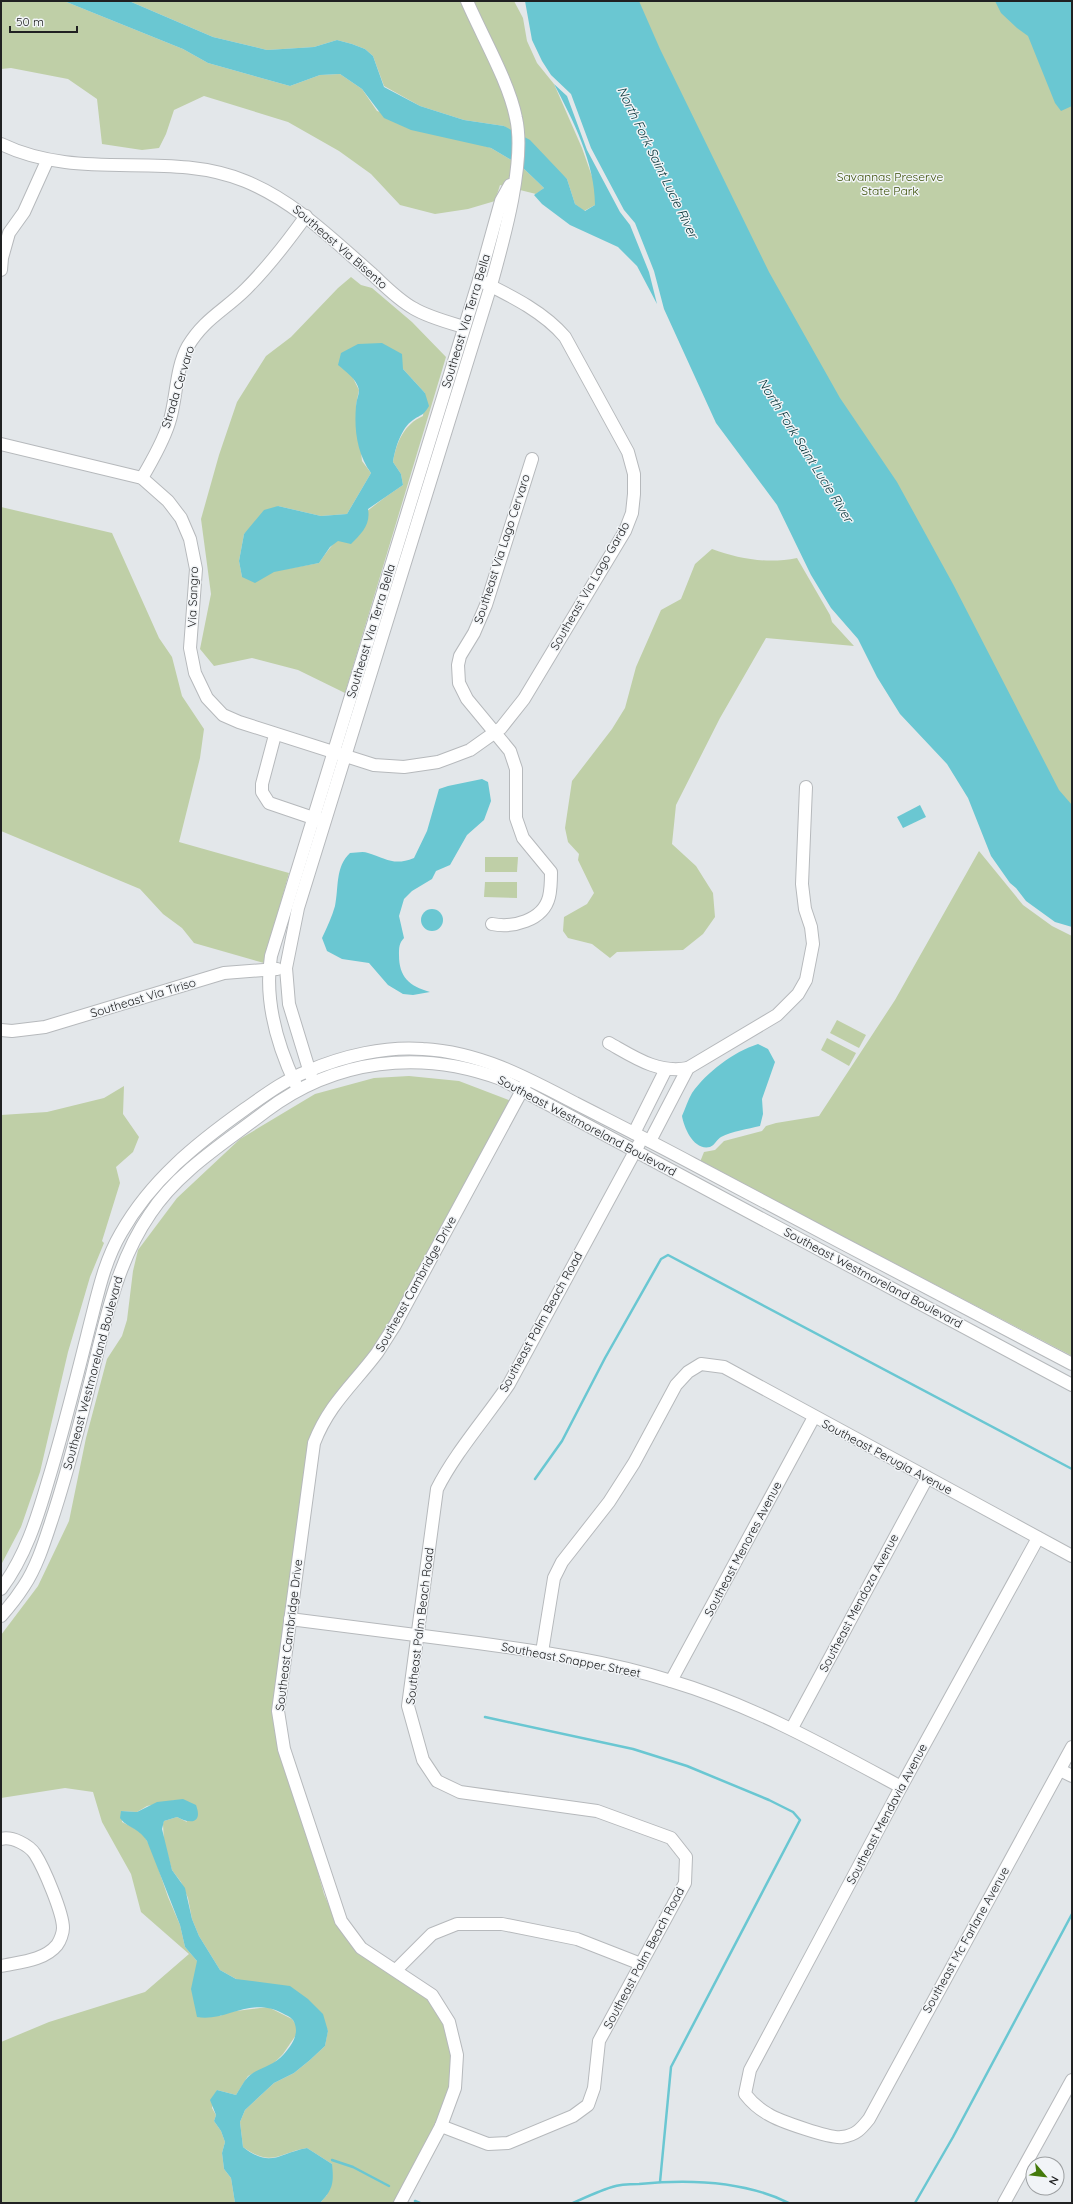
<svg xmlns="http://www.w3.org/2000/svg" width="1073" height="2204" viewBox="0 0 1073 2204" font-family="Quicksand,sans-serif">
<rect width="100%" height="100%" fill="#e3e7ea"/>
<g fill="#bfcfa7" fill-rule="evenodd">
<path d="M1,1H64L183,49L208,63L290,86L320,75L340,74L362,89L377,111L491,148L520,165L544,188L536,194L500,185L495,201L468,209L435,214L400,205L371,174L339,151L288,122L204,96L174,110L166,134L159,148L142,150L102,144L97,99L68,79L11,68L1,69Z"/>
<path d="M129,1H514L523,18L527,41L537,63L554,84L582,148L595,185V205L584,211L575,204L567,179L504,126L464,120L420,106L384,86L373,56L365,49L352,44L337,40L314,47L267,50L213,37Z"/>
<path d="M596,1H1072V863Z"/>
<path d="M351,277L361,285L372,288L412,322L446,357L345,693L298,670L252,658L214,666L200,649L211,594L201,519L219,455L237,402L266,356L291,337L338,288ZM403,369L425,393L423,416C404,424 396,443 393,462L401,474L403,485C371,506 340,531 319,563L242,577L239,561L244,534L278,506L321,516L347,514L371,473L362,461L356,405L359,390L352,376Z"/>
<path d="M1,507L112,533L159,638L172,657L182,696L204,729L200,758L179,842L289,873L264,963L194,943L182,928L163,914L140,889L1,831Z"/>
<path d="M712,549C739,559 768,564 797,558L830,615L832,622L854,646L766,638L720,718L676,805L672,844L696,866L713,893L715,917L703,934L683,950L617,952L610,958L592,944L568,938L563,931L564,917L587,904L594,893L578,860L579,854L568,842L565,828L572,781L612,729L625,708L636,667L661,610L681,599L695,564Z"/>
<path d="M979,851L1023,905L1052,926L1072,936V1356L700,1162L704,1152L715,1150L724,1141L762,1131L766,1126L776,1123L819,1116L895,1000Z"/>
<path d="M485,857H518L517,872H485Z"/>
<path d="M485,882H517V898L484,897Z"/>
<path d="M837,1020L866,1035L859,1048L830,1033Z"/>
<path d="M827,1038L856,1053L849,1066L821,1050Z"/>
<path d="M409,1076L459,1081L511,1101L391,1322C385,1332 379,1342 372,1351C348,1383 325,1401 309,1441L273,1710L324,1894L337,1924L428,1998L444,2024L452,2055L449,2087L437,2123L394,2203H320L327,2195L332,2164L307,2148C278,2153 272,2168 243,2147L240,2122L245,2110L274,2083L294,2073L310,2060L325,2046L328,2030L220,1970L199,1936L192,1919L188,1898L181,1882L172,1870L164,1842L163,1824L164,1821L177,1817L187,1822L176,1800L147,1806L137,1812L121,1811L122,1822L142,1832L152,1850L168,1897L180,1925L185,1947L197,1961L220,2016L228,2012L268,2007L292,2019L296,2025V2035L283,2054L272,2065L248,2076L236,2095L217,2090L212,2108L216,2115L214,2121L221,2131L225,2142L222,2153L224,2169L231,2178L235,2203H1V2042L49,2022L145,1992L189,1954L141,1912L131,1874L102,1822L93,1792L65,1788L1,1798V1635L38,1586L69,1521L86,1438L107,1359L122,1336L127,1320L133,1271L138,1250L177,1198L240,1139L315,1094L374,1078Z"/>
<path d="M124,1086L123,1114L139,1137L133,1152L116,1167L120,1183L102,1241L104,1243L90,1277L68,1352L40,1472L21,1527L1,1565V1115L47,1112L104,1098Z"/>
</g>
<g fill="#6ac7d2">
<path d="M64,1H129L213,37L267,50L314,47L337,40L352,44L365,49L373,56L384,87L420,106L464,120L504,126L530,140L567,179L575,204L585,211L595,205C595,163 573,120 554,84L567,96L587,150L620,212L630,225L649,272L657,304L637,266L618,247L570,225L542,204L534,195L544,188L520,165L491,148L411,130L384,118L362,89L340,74L320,75L290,86L208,63L183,49Z"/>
<path d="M525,1H639L660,49L769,272L840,398L897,482L953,584L1059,790L1072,805V927L1055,922L1026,901L1016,888L1010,883L991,856L968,798L947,764L900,714L877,677L858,639L831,608L811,575L777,505L716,423L664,309L654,271L635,223L624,210L591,148L571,94L551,75L542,61L532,40Z"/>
<path d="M995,1H1072V106L1061,111L1055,103L1028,36L1017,28L1001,13Z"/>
<path d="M382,343L402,354L403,369L425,393L429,406C423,416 422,414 413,420C401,428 395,449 393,462L401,474L403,485L368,509C371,525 361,534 351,544L338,541L330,547L319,563L274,572L255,583L242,577L239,561L244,534L264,510L278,506L321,516L347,514L371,473C357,453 354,430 356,406C356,401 359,395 359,390C357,379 345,371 338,365L341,353L358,344Z"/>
<path d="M482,779L488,782L491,801L484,820L467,835L450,865L436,871L432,879L412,891L404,899L399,916L404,938C399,943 399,948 399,955C399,977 409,986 430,992L413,995L403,994L388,985L369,963L342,959L327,951L322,938C327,927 332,917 335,906C339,887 335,867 350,853C356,853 363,851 368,853C387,859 394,866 414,858L427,831L439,789L448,786Z"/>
<path d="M920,805L926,817L903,828L897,817Z"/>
<circle cx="432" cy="920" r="11"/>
<path d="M758,1044L768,1049L775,1062L762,1099L763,1114L760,1126C748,1129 732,1131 721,1137C717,1139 715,1145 710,1147C694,1151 684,1128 682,1116C685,1109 688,1100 692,1093C707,1072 733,1052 758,1044Z"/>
<path d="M183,1799L196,1805C203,1824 190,1824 177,1817L164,1821L162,1829L172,1870L185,1888L192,1919L199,1936L220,1970L236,1979L290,1986L308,1999L323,2014L328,2031L325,2046L310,2060L294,2073L274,2083L245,2110L240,2122L243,2147C271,2169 279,2153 307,2148L332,2164C334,2183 333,2189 320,2203H235L231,2178L224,2169L222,2153L225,2142L221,2131L214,2121L216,2115L210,2100L217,2090L236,2095C240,2089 243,2082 248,2077C256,2068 273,2067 284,2054C291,2046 300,2034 294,2022C292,2017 287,2016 282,2013C250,1996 227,2022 197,2017L191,1989L197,1961L185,1947L180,1925L147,1841C138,1827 127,1828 120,1818L121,1811L137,1812L157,1802Z"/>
</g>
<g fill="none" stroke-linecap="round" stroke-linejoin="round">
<g stroke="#6ac7d2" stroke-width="2.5">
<path d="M535,1479L562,1441L605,1358L661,1259L668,1255L1072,1469"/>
<path d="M485,1717L633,1749L687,1766L769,1800L793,1812L800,1820L671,2067L660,2182"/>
<path d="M332,2160L353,2167L389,2186"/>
<path d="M415,2201L420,2203"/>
<path d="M573,2203C586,2197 599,2191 612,2187C620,2184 631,2184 639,2184C689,2179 744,2181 789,2203"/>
<path d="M915,2203L953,2137L1072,1914"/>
</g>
<defs>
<g id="minor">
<path d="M1,144C82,183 167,149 245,181C294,201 331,238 371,273C384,285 397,299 413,308C428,317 447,322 464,327"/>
<path d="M1,270L2,258L9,233L24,212L47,161"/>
<path d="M1,444L142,478L168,501L181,518L190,539L196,569L190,648L195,673L207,698L223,715L239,722L374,765L404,767L438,762L470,750L501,728L524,699L625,531L632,513L634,494V474L628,452L565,337C543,311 509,295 479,280"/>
<path d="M142,478C152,461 163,442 169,423C177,399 175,369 188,346C204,319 225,310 246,289C268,267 288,241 306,216"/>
<path d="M275,735L262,784V792L269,803L319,820"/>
<path d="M492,924C512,928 543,921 549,897C551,889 551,880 551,872L523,838L516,818V769L510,751L467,699L459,683L458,665L460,656L474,633L486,605L532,459"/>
<path d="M1,1030L12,1031L45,1027L224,973L277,969"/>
<path d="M609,1043C634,1057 658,1074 688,1068"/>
<path d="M311,1076L289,1004L286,968L298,908L491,285C503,242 526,162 516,118C509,82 482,36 467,1"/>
<path d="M296,1085C277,1045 264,1000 271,956L479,280L501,201L510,185"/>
<path d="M634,1133L666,1069"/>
<path d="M650,1141L688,1068L777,1015L798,994L806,980L813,944L811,927L805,909L802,884L806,787"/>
<path d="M1038,1538L901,1787L750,2070L745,2094C752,2103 759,2109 768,2114C779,2121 831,2139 842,2137C856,2135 861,2129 869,2119L1072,1747"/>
<path d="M1,1589C25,1557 37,1519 48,1481C64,1429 77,1376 90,1324C98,1293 104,1262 121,1233C151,1180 196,1144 245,1109C265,1095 285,1080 308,1071C343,1056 385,1046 423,1049C479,1052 526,1077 575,1103C614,1123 654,1143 693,1164C819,1231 946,1298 1072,1364"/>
<path d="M1,1616C9,1607 17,1597 24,1586C38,1565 46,1537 54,1513C71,1460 84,1408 97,1354C109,1305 121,1256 150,1214C178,1171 226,1142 266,1111C335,1059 420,1049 501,1079L1072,1385"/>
<path d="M290,1619C352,1627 415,1635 478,1643C543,1652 608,1661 671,1681C752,1705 827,1747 901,1787"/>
<path d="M542,1652L554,1578L562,1562L609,1502L634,1463L676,1385L688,1372L701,1364L724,1367L1072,1556"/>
<path d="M671,1681L814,1417"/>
<path d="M792,1728L927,1478"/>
<path d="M1060,1770L1072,1776"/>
<path d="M1,1839C12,1836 29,1845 35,1854C44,1868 63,1913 63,1928C63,1933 60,1941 57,1945C44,1961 19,1962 1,1966"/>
<path d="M397,1969L432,1934L457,1924H502L577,1939L641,1964"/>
<path d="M441,2126L488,2144L508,2143L573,2116L588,2105L594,2088L599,2041L685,1883L686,1857L671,1838L597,1811L460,1792L437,1781L423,1760L408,1706L437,1489C455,1453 486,1418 509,1384L639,1144"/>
<path d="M400,2203L441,2126L455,2088L457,2055L449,2022L432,1995L361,1948L341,1921L284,1749L278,1711L314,1443C329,1404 353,1385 377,1353C383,1344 389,1334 395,1325L526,1083"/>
<path d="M1004,2203L1072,2080"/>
</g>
</defs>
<use href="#minor" stroke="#b6b9bc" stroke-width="14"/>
<use href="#minor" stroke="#fff" stroke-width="12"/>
</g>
<g text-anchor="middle" stroke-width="3" stroke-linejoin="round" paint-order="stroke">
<g font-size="12" fill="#394e04" stroke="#f1f4f7">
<text x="890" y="181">Savannas Preserve<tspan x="890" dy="14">State Park</tspan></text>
</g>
<g font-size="12" fill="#202122" stroke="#f1f4f7">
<text transform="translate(340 247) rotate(41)" y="4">Southeast Via Bisento</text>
<text transform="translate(466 321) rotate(-73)" y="4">Southeast Via Terra Bella</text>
<text transform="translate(178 387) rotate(-73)" y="4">Strada Cervaro</text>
<text transform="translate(502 549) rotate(-72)" y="4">Southeast Via Lago Cervaro</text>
<text transform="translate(590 586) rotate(-60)" y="4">Southeast Via Lago Gardo</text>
<text transform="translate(193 597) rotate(-88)" y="4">Via Sangro</text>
<text transform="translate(371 631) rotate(-73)" y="4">Southeast Via Terra Bella</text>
<text transform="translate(143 998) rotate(-17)" y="4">Southeast Via Tiriso</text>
<text transform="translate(587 1126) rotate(28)" y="4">Southeast Westmoreland Boulevard</text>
<text transform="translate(873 1278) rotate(28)" y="4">Southeast Westmoreland Boulevard</text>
<text transform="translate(416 1284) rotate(-61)" y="4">Southeast Cambridge Drive</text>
<text transform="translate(541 1322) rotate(-61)" y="4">Southeast Palm Beach Road</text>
<text transform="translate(93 1373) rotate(-75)" y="4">Southeast Westmoreland Boulevard</text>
<text transform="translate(887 1457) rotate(28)" y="4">Southeast Perugia Avenue</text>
<text transform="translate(743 1549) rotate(-62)" y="4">Southeast Menores Avenue</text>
<text transform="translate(859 1603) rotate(-62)" y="4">Southeast Mendoza Avenue</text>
<text transform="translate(420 1626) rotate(-83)" y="4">Southeast Palm Beach Road</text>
<text transform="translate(289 1635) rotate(-83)" y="4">Southeast Cambridge Drive</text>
<text transform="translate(571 1660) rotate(11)" y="4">Southeast Snapper Street</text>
<text transform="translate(887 1814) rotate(-62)" y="4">Southeast Mendavia Avenue</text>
<text transform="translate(966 1940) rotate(-61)" y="4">Southeast Mc Farlane Avenue</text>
<text transform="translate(644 1958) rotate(-62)" y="4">Southeast Palm Beach Road</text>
</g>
<g font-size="13" font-style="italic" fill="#033337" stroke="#f1f4f7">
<text transform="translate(658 162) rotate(64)" y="5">North Fork Saint Lucie River</text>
<text transform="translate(806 450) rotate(58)" y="5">North Fork Saint Lucie River</text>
</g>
</g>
<rect width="1073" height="2204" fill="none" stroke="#202122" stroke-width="4"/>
<g transform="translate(1045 2176) rotate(118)"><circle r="19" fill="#f1f4f7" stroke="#9da0a2"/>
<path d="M0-3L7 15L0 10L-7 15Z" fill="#447a0b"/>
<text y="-6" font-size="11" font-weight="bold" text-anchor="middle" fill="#202122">N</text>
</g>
<path d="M10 26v6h67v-6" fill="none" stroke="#202122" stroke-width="2"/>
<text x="16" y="26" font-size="12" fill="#202122" stroke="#f1f4f7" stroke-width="3" paint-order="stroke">50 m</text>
</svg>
